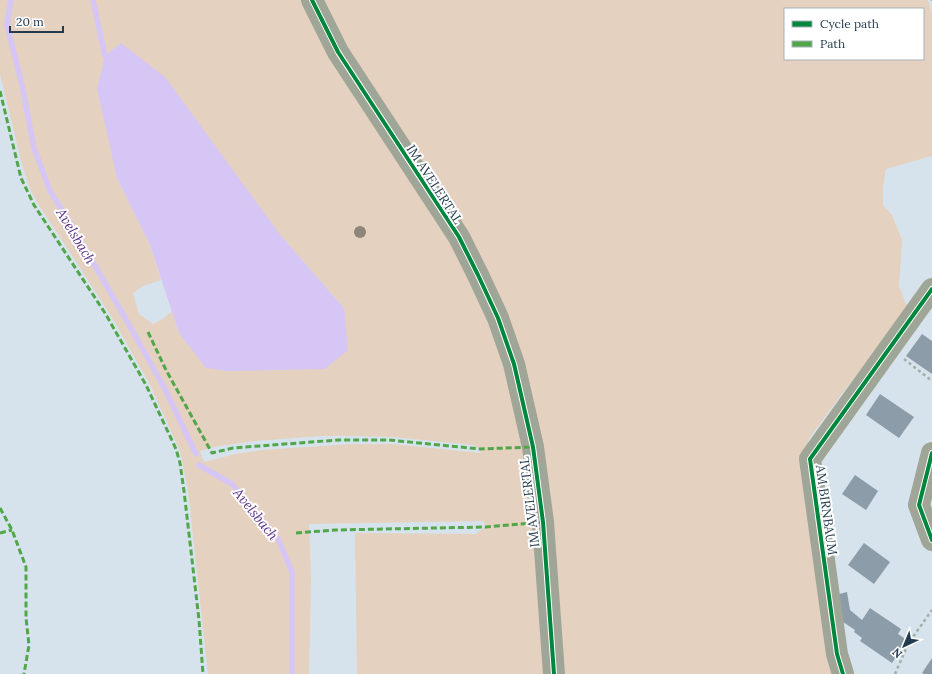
<svg xmlns="http://www.w3.org/2000/svg" width="932" height="674" viewBox="0 0 932 674" font-family="Lora,serif">
<rect width="100%" height="100%" fill="#d6e3ed"/>
<path fill="#e5d1bf" fill-rule="evenodd" d="M0,0H928L932,13V156L886,169L883,187V205L892,215L902,240L899,286L908,309L841,395L810,437L804,452L838,674H357L355,533L476,534L485,527L484,521L309,524L311,579L309,674H208L188,490L180,451L150,385L114,321L77,263L38,204L30,189L21,161L0,74ZM785,9H923V59H785ZM117,178L281,236L344,308L179,333L172,311L164,318L153,324L139,314L133,293L143,286L161,280L150,245ZM321,436H356L393,437L473,445L480,449L481,453L392,444H351L262,450L235,454L204,462L200,451L214,447L255,441Z"/>
<path fill="#d5c6f5" d="M121,43L165,77L281,236L344,308L348,350L325,369L227,371L206,368L179,333L150,245L117,178L97,89L105,56Z"/>
<g fill="none" stroke-linecap="round" stroke-linejoin="round">
<g stroke="#d5c6f5" stroke-width="5.5">
<path d="M11,0L7,25L22,85L34,148L50,191L68,219L124,316L165,389L196,454"/>
<path d="M93,0L105,56"/>
<path d="M199,465L232,484L278,539L292,572V674"/>
</g>
</g>
<g fill="#8c9da9">
<path d="M922,334L932,341V374L906,356Z"/>
<path d="M880,394L914,417L899,438L866,415Z"/>
<path d="M855,475L878,491L866,510L842,494Z"/>
<path d="M864,543L890,562L874,584L848,565Z"/>
<path d="M847,592L850,610L862,620L870,608L901,629L898,634L907,640L892,663L860,641L862,638L854,632L855,630L843,622L839,594Z"/>
<path d="M932,658V674H924L922,673Z"/>
</g>
<g fill="none" stroke-linecap="round" stroke-linejoin="round">
<g stroke="#a5ada6" stroke-width="2.5" stroke-dasharray="3 3" stroke-linecap="butt">
<path d="M932,0V1"/>
<path d="M904,359L932,381"/>
<path d="M895,674L908,644L932,610"/>
</g>
<g stroke="#9fa698" stroke-width="22">
<path d="M312,0L338,52L459,237L478,275L498,318L514,364L533,447L543,522L554,674"/>
<path d="M932,453L919,505L932,540"/>
<path d="M843,674L837,654L810,459L932,289"/>
</g>
<g stroke="#50a648" stroke-width="3" stroke-dasharray="6 3" stroke-linecap="butt">
<path d="M0,91L21,178L34,205L105,313L146,385L176,449L180,463L184,491L199,620L203,674"/>
<path d="M148,332L166,370L212,453L233,448L338,440H389L480,449L533,447"/>
<path d="M0,508L12,530L26,567V618L29,645L24,674"/>
<path d="M0,533L12,530"/>
<path d="M296,533L335,530L486,527L543,522"/>
</g>
<defs>
<g id="cycleway">
<path d="M312,0L338,52L459,237L478,275L498,318L514,364L533,447L543,522L554,674"/>
<path d="M932,453L919,505L932,540"/>
<path d="M843,674L837,654L810,459L932,289"/>
</g>
</defs>
<use href="#cycleway" stroke="#fff" stroke-width="6"/>
<use href="#cycleway" stroke="#00873e" stroke-width="4"/>
</g>
<circle fill="#8d847a" cx="360" cy="232" r="6"/>
<g text-anchor="middle" stroke-width="4" stroke-linejoin="round" paint-order="stroke">
<g font-size="13" fill="#233b4f" stroke="#fff">
<text transform="translate(435 184) rotate(57)" y="5">IM AVELERTAL</text>
<text transform="translate(529 502) rotate(-97)" y="5">IM AVELERTAL</text>
<text transform="translate(827 510) rotate(82)" y="5">AM BIRNBAUM</text>
</g>
<g font-size="14" font-style="italic" fill="#5d3189" stroke="#fff">
<text transform="translate(76 236) rotate(59)" y="5">Avelsbach</text>
<text transform="translate(256 514) rotate(51)" y="5">Avelsbach</text>
</g>
</g>
<rect x="784" y="8" width="140" height="52" fill="#ffffff" stroke="#a7b1b9"/>
<rect x="792" y="21" width="20" height="6" fill="#00873e" stroke="#a7b1b9"/>
<text x="820" y="28" font-size="12" fill="#233b4f">Cycle path</text>
<rect x="792" y="41" width="20" height="6" fill="#50a648" stroke="#a7b1b9"/>
<text x="820" y="48" font-size="12" fill="#233b4f">Path</text>
<g transform="translate(904 646) rotate(224)" stroke="#ffffff" stroke-width="3" paint-order="stroke">
<path d="M0-3L7 15L0 10L-7 15Z" fill="#233b4f"/>
<text y="-6" font-size="11" font-weight="bold" text-anchor="middle" fill="#233b4f">N</text>
</g>
<path d="M10 26v6h53v-6" fill="none" stroke="#233b4f" stroke-width="2"/>
<text x="16" y="26" font-size="12" fill="#233b4f" stroke="#ffffff" stroke-width="3" paint-order="stroke">20 m</text>
</svg>
